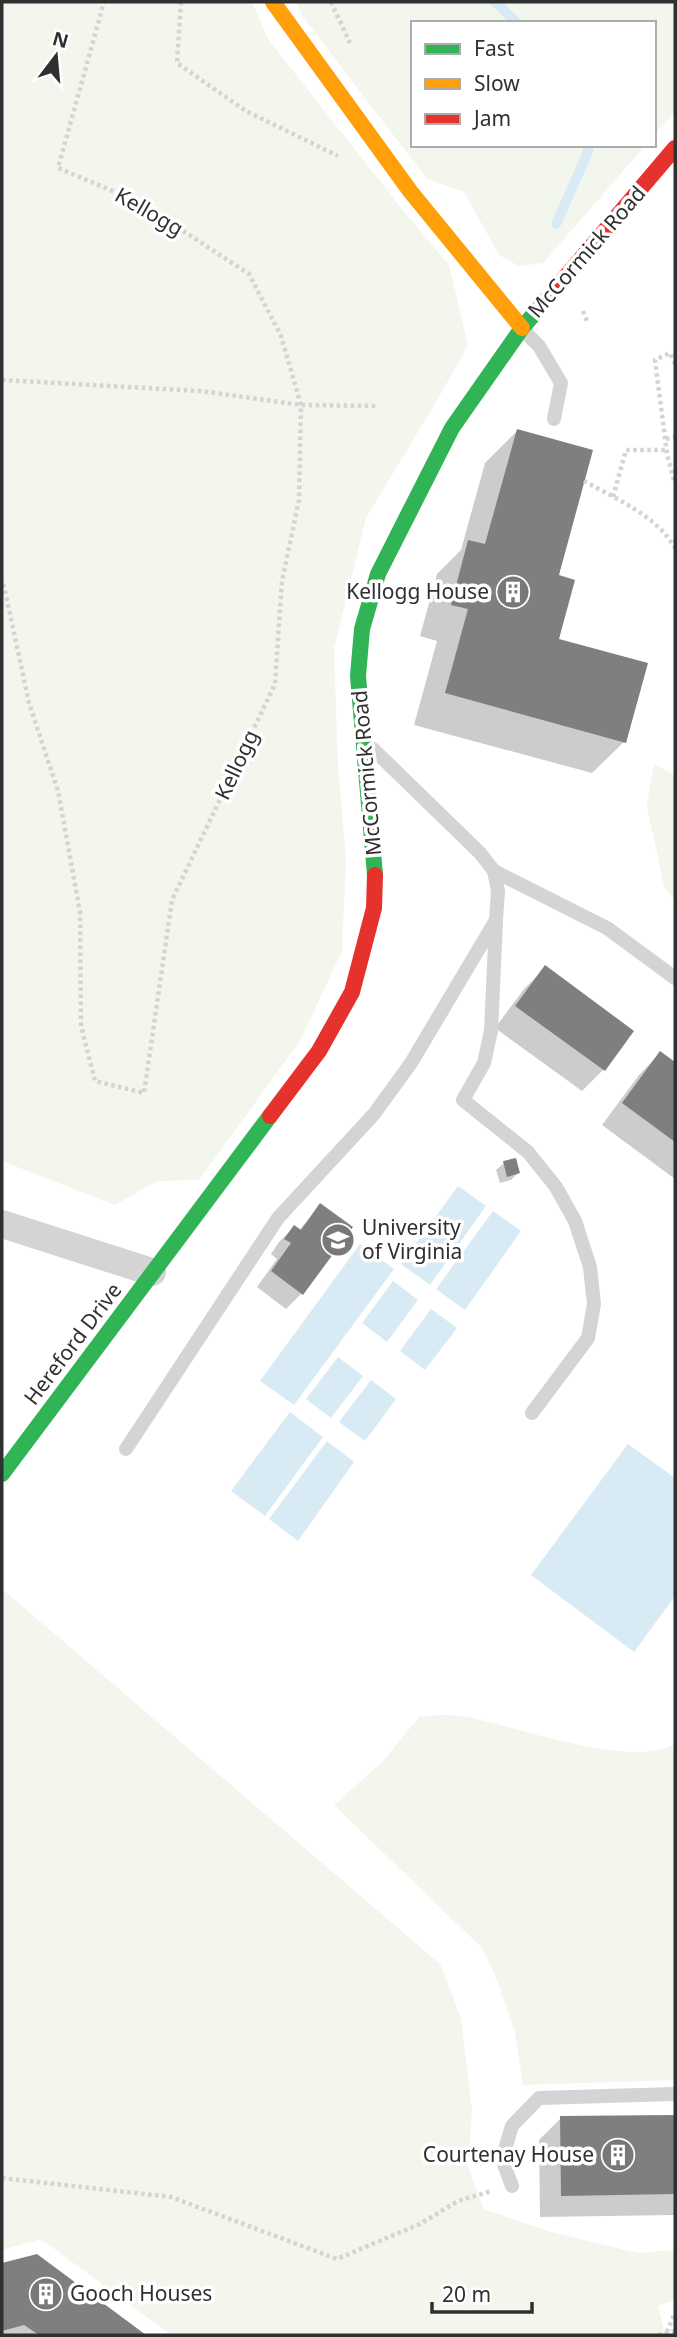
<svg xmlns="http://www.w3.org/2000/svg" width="677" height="2337" viewBox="0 0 677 2337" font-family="'Noto Sans',sans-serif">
<rect width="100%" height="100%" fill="#fff"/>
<g fill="#f2f6ec">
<path d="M2,2H252L268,39L401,208L449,265L468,345L439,397L366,518L334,649L338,766L346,860L342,951L300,1041L199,1180L157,1181L115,1205L2,1161Z"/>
<path d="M296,2H675V112L654,136V23H413V145H646L543,263L519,266L499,255L464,192L427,179L303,17Z"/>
<path d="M654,764L675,775V901L664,886L647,806Z"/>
<path d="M2,1589L440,1964L461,2018L472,2110L468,2167L484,2209L551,2232L638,2253L675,2250V2300L658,2306L665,2335H171L41,2239L2,2250Z"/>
<path d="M420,1716C435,1716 453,1714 468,1717C518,1727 630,1769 675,1744V2080L523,2085L515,2032L497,1980L483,1949L334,1805L383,1761Z"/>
</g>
<g fill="#d8ebf4">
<path d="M458,1186L486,1206L430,1285L401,1264Z"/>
<path d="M493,1211L521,1231L465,1310L436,1289Z"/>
<path d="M360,1244L394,1269L294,1405L260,1381Z"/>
<path d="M393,1281L418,1300L387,1342L362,1323Z"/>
<path d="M431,1309L457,1328L425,1370L400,1351Z"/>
<path d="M338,1357L363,1376L331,1418L306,1399Z"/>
<path d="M371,1380L396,1399L365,1441L339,1422Z"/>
<path d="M290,1412L323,1437L265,1516L231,1491Z"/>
<path d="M327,1441L354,1462L298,1541L269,1519Z"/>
<path d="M628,1444L675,1478V1596L634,1652L531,1575Z"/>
</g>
<g fill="#0003">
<path d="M517,431L556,577L557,640L624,742L592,773L414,725L437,641L420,636L437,574L461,550L485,463Z"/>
<path d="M545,968L632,1031L603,1070L582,1091L495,1028L524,989Z"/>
<path d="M660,1053L675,1064V1179L602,1125L639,1075Z"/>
<path d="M504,1163L518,1173L511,1180L500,1183L496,1170Z"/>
<path d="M321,1205L301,1294L286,1309L257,1287L277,1259L271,1254L279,1242L294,1227L299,1230Z"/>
<path d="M675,2117V2215L540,2217L539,2140L561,2118Z"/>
<path d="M37,2256L143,2335H2V2265Z"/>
</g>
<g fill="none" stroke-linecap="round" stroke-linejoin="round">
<g stroke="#d8ebf4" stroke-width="10">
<path d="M495,2L517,23"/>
<path d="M556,224L588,152V145"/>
</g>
</g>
<g fill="#7f7f7f">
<path d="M517,429L593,450L559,575L575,580L559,639L648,663L626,743L445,693L468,609L451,605L468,540L485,544Z"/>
<path d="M545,965L634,1031L605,1071L515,1006Z"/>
<path d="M660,1051L675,1062V1142L622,1103Z"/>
<path d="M516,1158L520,1173L507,1177L503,1161Z"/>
<path d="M320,1203L353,1227L303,1295L271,1271L291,1243L284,1239L294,1225L301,1230Z"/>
<path d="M675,2115V2194L561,2196L560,2116Z"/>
<path d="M37,2254L146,2335H39L24,2325L2,2331V2263Z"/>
</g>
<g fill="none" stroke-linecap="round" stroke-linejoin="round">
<g stroke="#d4d4d4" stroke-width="4.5" stroke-dasharray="3.5 3.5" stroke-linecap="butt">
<path d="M181,2L177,63L246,111L338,156"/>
<path d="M331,2L350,43"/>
<path d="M583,311L587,321"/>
<path d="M675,364L670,353L655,360L667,454L675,484"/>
<path d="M2,380L201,391L301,405L379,406"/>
<path d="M666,439L675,437"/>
<path d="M584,481C616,499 656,515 675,548"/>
<path d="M613,497L626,450H666"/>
<path d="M2,585L4,586L29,703L58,791L80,912L81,1026L95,1081L144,1093L172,900L275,684L282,581L299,500L301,405L281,336L249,274L139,202L58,168L104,2"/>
<path d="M2,2178L171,2197L337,2259L420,2224L458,2201L491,2191"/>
<path d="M667,2332L675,2312"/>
<path d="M658,2335L675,2331"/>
</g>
<g stroke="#d4d4d4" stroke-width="14">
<path d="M522,329L539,346L561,383L554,419"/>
<path d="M494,871L607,928L675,978"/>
<path d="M496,921L491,1031L484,1063L463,1100L528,1152L556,1187L575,1221L590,1267L594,1304L588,1338L532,1413"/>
<path d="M126,1449L278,1218L374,1114L411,1063L496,920L498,891L494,871L480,853L373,749"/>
<path d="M512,2186L502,2159L512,2126L539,2098L675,2094"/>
</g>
<path stroke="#d4d4d4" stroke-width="28" d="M2,1224L152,1272"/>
<g stroke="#30b455" stroke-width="16">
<path d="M375,875L358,676L362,629L378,574L452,428L522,328L557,287"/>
<path d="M2,1474L270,1116"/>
</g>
<path stroke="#ff9f0a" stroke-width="16" d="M273,2L410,191L522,328"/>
<g stroke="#e5322d" stroke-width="16">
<path d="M557,287L675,148"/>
<path d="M270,1116L319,1051L352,992L374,908L375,875"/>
</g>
</g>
<defs>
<symbol id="building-disc" viewBox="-11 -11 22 22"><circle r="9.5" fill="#787878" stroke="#fff"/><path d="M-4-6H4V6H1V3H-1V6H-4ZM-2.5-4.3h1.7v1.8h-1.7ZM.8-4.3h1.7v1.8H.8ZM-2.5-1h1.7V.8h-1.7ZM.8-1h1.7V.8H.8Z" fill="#fff"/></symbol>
<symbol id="university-disc" viewBox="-11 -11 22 22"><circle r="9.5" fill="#787878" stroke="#fff"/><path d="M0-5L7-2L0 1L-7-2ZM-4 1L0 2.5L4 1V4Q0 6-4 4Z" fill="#fff"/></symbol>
</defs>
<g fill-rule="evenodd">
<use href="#building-disc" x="494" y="573" width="38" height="38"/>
<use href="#university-disc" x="319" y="1221" width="38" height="38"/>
<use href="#building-disc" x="599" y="2136" width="38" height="38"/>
<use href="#building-disc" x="27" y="2275" width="38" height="38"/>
</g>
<g text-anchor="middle" stroke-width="7" stroke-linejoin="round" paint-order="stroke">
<g font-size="21" fill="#303030" stroke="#fff">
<text transform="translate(149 212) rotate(30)" y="7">Kellogg</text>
<text transform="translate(587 252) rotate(-49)" y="7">McCormick Road</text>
<text transform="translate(237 765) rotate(-65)" y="7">Kellogg</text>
<text transform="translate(367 773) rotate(-95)" y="7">McCormick Road</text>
<text transform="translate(73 1344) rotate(-53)" y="7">Hereford Drive</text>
</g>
<g font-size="21" fill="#303030" stroke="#fff" text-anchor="end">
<text x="489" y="599">Kellogg House</text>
<text x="362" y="1235" text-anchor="start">University<tspan x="362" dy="24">of Virginia</tspan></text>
<text x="594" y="2162">Courtenay House</text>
<text x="70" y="2301" text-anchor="start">Gooch Houses</text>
</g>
</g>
<rect width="677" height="2337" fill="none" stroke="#303030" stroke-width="7"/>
<rect x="411" y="21" width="245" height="126" fill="#ffffff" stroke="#acacac" stroke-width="2"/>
<rect x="425" y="44" width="35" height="10" fill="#30b455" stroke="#acacac" stroke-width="2"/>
<text x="474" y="56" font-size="21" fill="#303030">Fast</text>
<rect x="425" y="79" width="35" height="10" fill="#ff9f0a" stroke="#acacac" stroke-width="2"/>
<text x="474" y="91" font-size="21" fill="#303030">Slow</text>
<rect x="425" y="114" width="35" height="10" fill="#e5322d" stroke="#acacac" stroke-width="2"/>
<text x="474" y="126" font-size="21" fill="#303030">Jam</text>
<g transform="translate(56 56) rotate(16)" stroke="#ffffff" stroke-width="5" paint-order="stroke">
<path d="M0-5L12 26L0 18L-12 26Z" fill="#303030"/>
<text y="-10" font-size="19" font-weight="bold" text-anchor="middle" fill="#303030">N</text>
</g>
<path d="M432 2302v10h100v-10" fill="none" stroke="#303030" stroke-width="3.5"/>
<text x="442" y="2302" font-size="21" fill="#303030" stroke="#ffffff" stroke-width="5" paint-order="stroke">20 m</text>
</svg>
